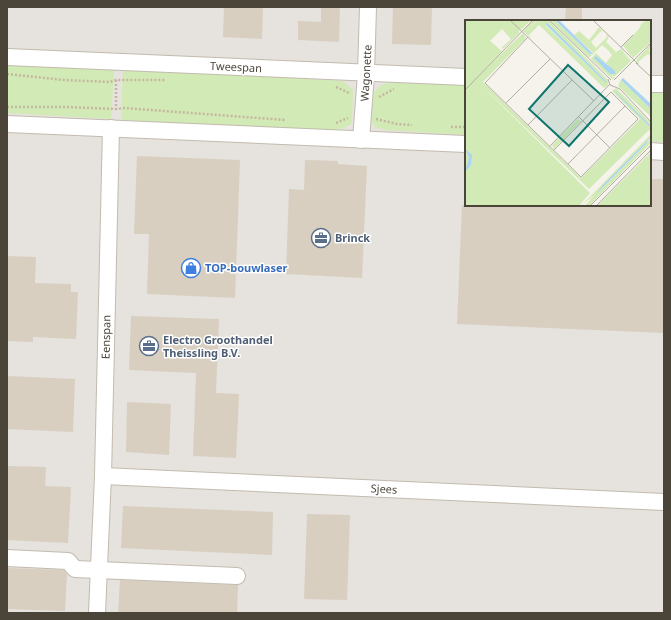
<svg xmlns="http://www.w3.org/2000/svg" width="671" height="620" viewBox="0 0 671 620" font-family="'Noto Sans',sans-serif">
<rect width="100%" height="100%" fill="#f6f3ec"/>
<path fill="#e6e2dd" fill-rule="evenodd" d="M7,7H664V613H7ZM466,21H650V205H466Z"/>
<g fill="#d2eab5">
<path d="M7,65L114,70L111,119L7,113Z"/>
<path d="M123,69L343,81L353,90L352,123L344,128L331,131L121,120Z"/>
<path d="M387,83H398L466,85V135L385,130L375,127L372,122L373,93L380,86Z"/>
<path d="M650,92H664V142L650,141Z"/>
</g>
<g fill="#d8cfc1">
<path d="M224,7H263L262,39L223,37Z"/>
<path d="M321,7H340L339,42L298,40V21L321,22Z"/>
<path d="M393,7H432L431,45L392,44Z"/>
<path d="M566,7H582V21H565Z"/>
<path d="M137,156L240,160L235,298L147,294L149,234H134Z"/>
<path d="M305,160L338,161V164L367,166L362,278L286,274L289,189L304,190Z"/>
<path d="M650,179H664V333L457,324L462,205H650Z"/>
<path d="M7,256L36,257L35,283L71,284V292H78L76,339L33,337V342L7,341Z"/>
<path d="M131,316L219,319L216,393L239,394L236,458L193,456L196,373L129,370Z"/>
<path d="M7,376L75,379L73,432L7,429Z"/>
<path d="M127,402L171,404L169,455L126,452Z"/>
<path d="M7,466L46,467L45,486L71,487L68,543L7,540Z"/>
<path d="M123,506L273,512L272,555L121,548Z"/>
<path d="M307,514L350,515L347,600L304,599Z"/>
<path d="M7,568L64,570L67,574L65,611L7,609Z"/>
<path d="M120,580L238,585L237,613H118Z"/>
</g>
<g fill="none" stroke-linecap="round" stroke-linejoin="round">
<defs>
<g id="minor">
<path d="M7,57L466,77"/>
<path d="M650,84H664"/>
<path d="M7,124L466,144"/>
<path d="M361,140L366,74L368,7"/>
<path d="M650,151L664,152"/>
<path d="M103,476L664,502"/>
<path d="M7,558L68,561L75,569L237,576"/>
<path d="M97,613L103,476L111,128"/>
</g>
</defs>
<use href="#minor" stroke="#c2bbae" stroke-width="18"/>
<g stroke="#c4b79f" stroke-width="2.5" stroke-dasharray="2 2" stroke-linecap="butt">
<path d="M7,74L64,80L110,82L116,80H166"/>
<path d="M336,87L347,92L350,94"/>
<path d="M379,97L394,89"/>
<path d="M7,107H67L116,109L124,108L285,120"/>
<path d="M116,110V79"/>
<path d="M376,119L397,124L412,125"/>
<path d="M336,123L348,118"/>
<path d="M451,127H466"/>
</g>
<use href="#minor" stroke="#fff" stroke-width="16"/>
</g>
<defs>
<symbol id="office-ring" viewBox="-11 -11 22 22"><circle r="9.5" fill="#fff" stroke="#5c6f8a" stroke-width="1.5"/><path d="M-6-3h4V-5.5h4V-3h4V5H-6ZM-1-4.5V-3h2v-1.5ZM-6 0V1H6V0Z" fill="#5c6f8a"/></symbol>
<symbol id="shop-ring" viewBox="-11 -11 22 22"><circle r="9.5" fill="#fff" stroke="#3f7fe0" stroke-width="1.5"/><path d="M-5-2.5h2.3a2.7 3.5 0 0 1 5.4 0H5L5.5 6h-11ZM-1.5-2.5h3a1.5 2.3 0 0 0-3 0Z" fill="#3f7fe0"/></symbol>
</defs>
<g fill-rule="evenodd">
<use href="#office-ring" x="310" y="227" width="22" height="22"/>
<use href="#shop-ring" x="180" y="257" width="22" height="22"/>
<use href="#office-ring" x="138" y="335" width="22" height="22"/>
</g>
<g text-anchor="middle" stroke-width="3" stroke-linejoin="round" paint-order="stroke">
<g font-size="11" fill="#4b4439" stroke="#fff">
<text transform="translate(236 67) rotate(3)" y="4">Tweespan</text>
<text transform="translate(366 73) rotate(-87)" y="4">Wagonette</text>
<text transform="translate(106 337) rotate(-89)" y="4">Eenspan</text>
<text transform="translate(384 489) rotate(3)" y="4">Sjees</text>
</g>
<g font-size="11" font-weight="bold" fill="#4e5e75" stroke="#fff" text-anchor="start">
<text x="335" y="242">Brinck</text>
<text x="163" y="344">Electro Groothandel<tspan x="163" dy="13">Theissling B.V.</tspan></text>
</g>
<g font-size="11" font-weight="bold" fill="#366cbe" stroke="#fff" text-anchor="start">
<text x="205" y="272">TOP-bouwlaser</text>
</g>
</g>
<g transform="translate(465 20)">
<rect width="186" height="186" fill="#f6f3ec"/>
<path d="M0,0H66L57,9H54V13L38,29L37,27L46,19L37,9L25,21L37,31L9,60L58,13L61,18L18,62L116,158L175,99L147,71L151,68L186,103V106L150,71L186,108V117L131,174L186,119V123L124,186H120L129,175L116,186L186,114L184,110L124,169L14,63L125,173L114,186H0ZM68,0H72L61,12L73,0H83L143,60V65L139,68L74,5L64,15L67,19L58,11ZM81,3L141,61L140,62L80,5ZM85,0H90L126,35L128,33L109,15L114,11L124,20L134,7L139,13L136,11L126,22L131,28L142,17L141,14L144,17L141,22L151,32L156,29L166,41L150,56H145L151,58L147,59L126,39L131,33L141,43L147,35L143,30L137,25L125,37H123ZM130,36L143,45L151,54H145ZM182,0H186V22L168,38L158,26L174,9L176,4ZM186,24L184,31L186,36L183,34L179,37L173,42L176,46L171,41L172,39ZM157,57L156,60L186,89V97L153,66ZM113,99L116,101L89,129L87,125ZM186,132V186H132Z" fill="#d2eab5" fill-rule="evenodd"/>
<path d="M90,0H94L128,34H125ZM82,3L141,61V63L80,4ZM131,36L149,50L151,54H145L129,38ZM158,58L186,84V89L156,60ZM150,71L186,106V108L151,73ZM186,117L181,124L131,174L139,164ZM0,129L7,135L6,145L0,152L4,137Z" fill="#a9d4f2"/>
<path fill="none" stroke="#b2ada4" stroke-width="1" d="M45,0L129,81M84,0L146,60M128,0L173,44M63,17L20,63L116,157L173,99L146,72L89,130M156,27L168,15M171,43L186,57M143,59L145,65L155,69L186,102M149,60L186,23M0,70L68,0M41,83L85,39M114,97L145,128M63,105L107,60M85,126L145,64M103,144L160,86M125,186L186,125M131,186L186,130"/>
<path fill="#0f766e" fill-opacity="0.15" stroke="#0f766e" stroke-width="2" d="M103,45L144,82L104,126L64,89Z"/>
<rect width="186" height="186" fill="none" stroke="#4b4439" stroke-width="2"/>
</g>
<rect width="671" height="620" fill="none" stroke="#4b4439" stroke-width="16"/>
</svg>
